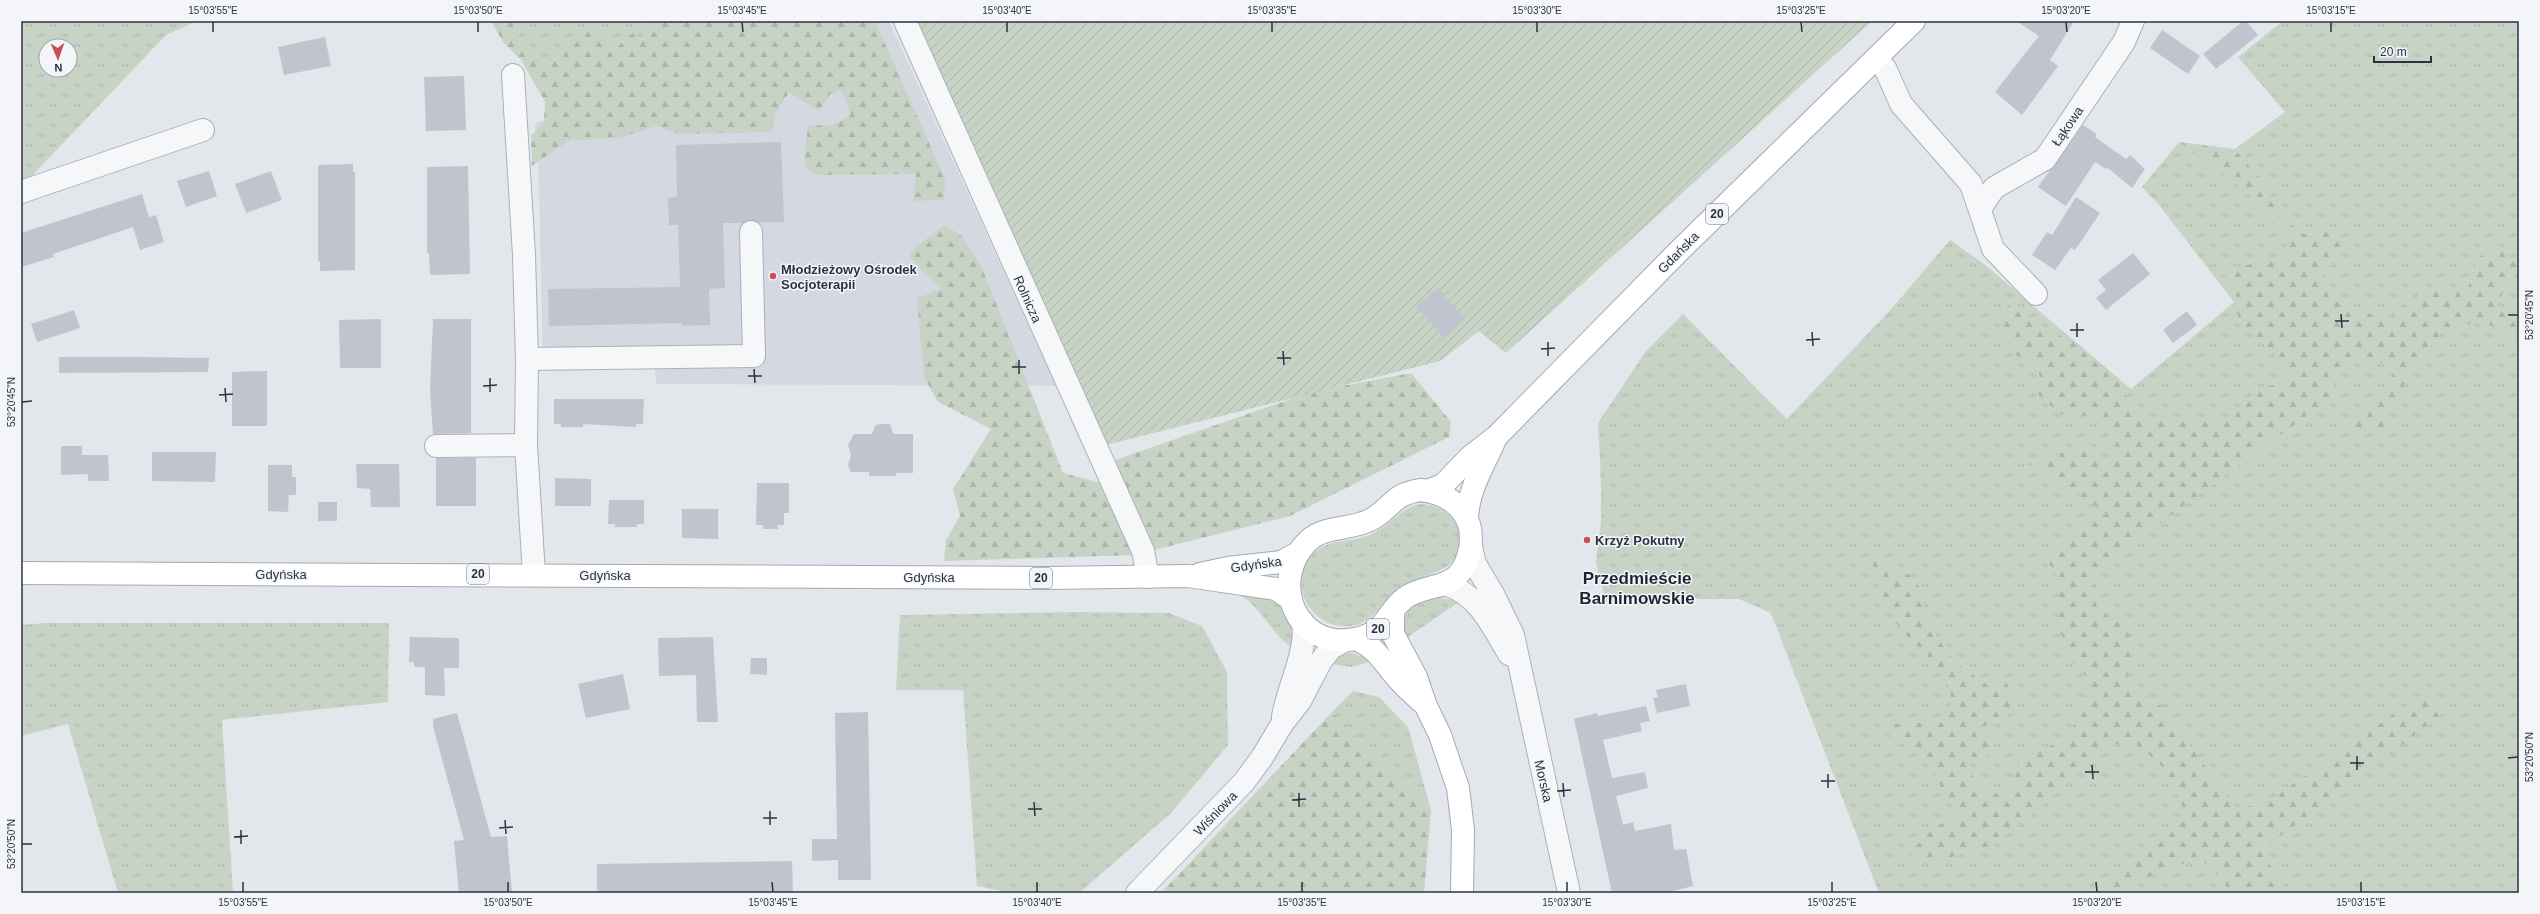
<svg xmlns="http://www.w3.org/2000/svg" width="2540" height="914" viewBox="0 0 2540 914" font-family="Helvetica,sans-serif">
<defs>
<pattern id="grass-tufts" width="24" height="20" patternUnits="userSpaceOnUse"><rect width="24" height="20" fill="#c7d4c5"/><path d="M3 7l-1-3M5 7V3M7 7l1-3M15 17l-1-3M17 17v-4M19 17l1-3" fill="none" stroke="#abb6aa"/></pattern>
<pattern id="forest-firs" width="22" height="20" patternUnits="userSpaceOnUse"><rect width="22" height="20" fill="#c7d4c5"/><path d="M5 1l3.5 6h-7zM16 11l3.5 6h-7z" fill="#abb6aa"/></pattern>
<pattern id="garden-furrows" width="10" height="10" patternUnits="userSpaceOnUse"><rect width="10" height="10" fill="#c7d4c5"/><path d="M-1 1l2-2M0 10L10 0M9 11l2-2" fill="none" stroke="#abb6aa"/></pattern>
</defs>
<rect width="100%" height="100%" fill="#e3e6eb"/>
<path fill="#d5d8e0" d="M832,21H889L1056,386L656,384L655,368L543,370L539,185L535,123Z"/>
<g fill="url(#grass-tufts)" fill-rule="evenodd">
<path d="M21,21H197L166,35L29,179L21,181ZM46,46H70V70H46Z"/>
<path d="M510,21H648L642,40L632,33L614,50L600,32L570,42L552,64C543,60 530,55 524,47C518,38 517,29 510,21Z"/>
<path d="M2283,21H2519V893H1879L1771,613L1739,599H1686L1643,605L1606,601L1596,562L1601,521V483L1598,423L1646,351L1683,314L1787,419L1893,307L1950,240L1984,264L2131,389L2234,302L2159,205L2142,187L2179,142L2235,149L2285,112L2238,57Z"/>
<path d="M1421,504C1435,505 1449,511 1456,524C1477,571 1423,572 1399,589C1383,600 1375,620 1356,625C1316,635 1282,585 1313,554C1329,538 1350,543 1370,535C1389,527 1400,507 1421,504Z"/>
<path d="M1259,591L1282,604L1292,629L1293,648C1270,633 1260,604 1236,593Z"/>
<path d="M1437,597L1459,602L1402,641C1404,609 1406,606 1437,597Z"/>
<path d="M1073,612L1169,613L1202,626L1227,672L1228,745L1171,813L1079,893H1012L977,886L963,690H896L900,615Z"/>
<path d="M45,623H389L388,702L222,720L233,893H118L68,724L21,736V625Z"/>
<path d="M1343,653H1353L1371,661L1352,667L1330,664L1333,657Z"/>
<path d="M1353,691L1379,697L1408,727L1431,810L1332,712Z"/>
</g>
<g fill="url(#forest-firs)">
<path d="M491,21H510C517,29 518,38 524,47C530,55 543,60 552,64L570,42L589,29L600,32L614,50L632,33L642,40L648,21H875L945,179L944,200L913,201L916,174L815,175L804,165L808,126L832,125L851,115L841,90L830,94L819,111L789,92L775,114L772,132L678,134L656,126L619,138L570,140L532,166L531,136L544,122L545,102L521,60L503,42Z"/>
<path d="M2179,142L2235,150L2263,181L2282,219L2304,234L2336,228L2342,251L2320,279L2352,307L2387,322L2420,292L2468,288L2478,257L2500,246L2519,268L2495,305L2519,317V330L2514,338L2484,322L2458,325L2440,334L2405,383L2383,427L2347,432L2371,406L2400,365L2370,362L2349,357L2337,377L2331,398L2092,573L2097,608C2140,636 2132,633 2127,682L2160,705L2236,809L2266,803L2427,691L2443,712L2372,769L2261,850L2288,893H2231L2217,874L2199,858L2135,882L2123,893H2089L2123,865L2164,839L2185,815C2173,778 2165,764 2133,742L2103,746L2047,801L1992,846L1929,863L1909,854L1933,827L1958,818L1952,801L1941,787L1929,762L1884,731L1886,724L1943,722C1969,680 1924,657 1901,629C1886,611 1875,575 1870,552L1909,575L1926,594L1922,616L1954,661L1989,686L2006,682L2016,705L2001,723L1983,726L1996,750L1979,760L1962,752L1976,783L1993,795L2009,787L2023,759L2064,739L2076,722L2092,682L2070,660L2060,631L2058,579L2047,559L2074,528L2107,514L2048,473L2028,464L2090,444L2103,476L2120,454L2112,437L2089,416L2059,414L2043,398L2028,389L2041,378L2033,365L2016,355L1998,320L2008,305L2036,324L2080,345L2121,382L2135,418L2232,417L2259,387L2288,383L2273,351L2242,327L2234,304L2238,299L2222,270L2285,257L2287,238L2249,194Z"/>
<path d="M945,225L963,237L982,268L1063,473L1097,482L1118,459L1311,392L1411,373L1451,422L1449,437L1290,516L1134,555L944,561L946,540L960,516L953,489L991,429L938,402L924,377L917,298L941,289L909,257L914,248Z"/>
<path d="M1332,712L1431,810L1424,893H1161Z"/>
</g>
<path fill="url(#garden-furrows)" d="M915,21H1872L1506,353L1479,331L1440,361L1106,445Z"/>
<g fill="#c1c4ce">
<path d="M2016,21H2074L2050,60L2058,66L2022,115L1995,92L2039,36Z"/>
<path d="M2243,21H2246L2258,35L2216,69L2203,54Z"/>
<path d="M2162,30L2200,56L2188,74L2150,48Z"/>
<path d="M325,37L331,66L284,75L278,47Z"/>
<path d="M464,76L466,130L426,131L424,77Z"/>
<path d="M2083,125L2097,134L2095,137L2126,159L2130,155L2145,169L2132,188L2108,168L2106,169L2095,162L2066,206L2038,187Z"/>
<path d="M781,142L784,222H758L750,220L743,223H723L725,288L709,289L710,325L682,326V323L549,326L548,289L680,287L678,225H669L668,198L677,197L676,145Z"/>
<path d="M353,164V172H355V270L320,271V261H318V165Z"/>
<path d="M468,166L470,274L430,275L429,253H427V167Z"/>
<path d="M209,171L217,196L186,207L177,181Z"/>
<path d="M271,171L282,200L246,213L235,184Z"/>
<path d="M142,194L149,217L156,215L164,242L140,250L133,227L53,254L54,257L21,267V233Z"/>
<path d="M2076,197L2100,213L2075,250L2071,248L2055,270L2032,255L2047,232L2052,235Z"/>
<path d="M2133,253L2150,274L2106,310L2096,298L2106,290L2098,280Z"/>
<path d="M1438,288L1465,319L1444,338L1416,307Z"/>
<path d="M74,310L80,328L37,342L31,324Z"/>
<path d="M2187,311L2197,325L2173,343L2163,330Z"/>
<path d="M381,319V368H340L339,320Z"/>
<path d="M433,319H471V433L433,434L430,390Z"/>
<path d="M59,357H139L209,358L208,372L59,373Z"/>
<path d="M267,371V426H232V372Z"/>
<path d="M554,399H644L643,424H636V427L583,424V427H561V424H554Z"/>
<path d="M879,424H890L893,434H913V473H896V476H869V472H851L848,465L851,455L848,445L854,434H872L875,426Z"/>
<path d="M61,446H82V455H108L109,481H88V474L61,475Z"/>
<path d="M152,452H216L215,482L152,481Z"/>
<rect x="436" y="458" width="40" height="48"/>
<path d="M356,464H399L400,507H371L370,489L357,488Z"/>
<path d="M268,465H292V477H296V495H289L288,512L268,511Z"/>
<path d="M555,478L591,479V506H555Z"/>
<path d="M757,483H789V513H784V525H777L778,529H763V525H756Z"/>
<path d="M609,500H644V524H637V527H615V524H608Z"/>
<rect x="318" y="502" width="19" height="19"/>
<path d="M682,509H718V539L682,538Z"/>
<path d="M410,637L459,638V668H444L445,696L425,695V667H414V662H409Z"/>
<path d="M713,637L718,722H697L696,675L659,676L658,638Z"/>
<path d="M751,658H767V675L750,674Z"/>
<path d="M623,674L630,709L586,718L578,684Z"/>
<path d="M1686,684L1690,706L1657,713L1653,698L1658,697L1656,690Z"/>
<path d="M1646,706L1650,721L1640,723L1642,731L1603,740L1612,778L1645,772L1648,788L1616,796L1623,825L1633,822L1635,831L1671,824L1674,850L1686,849L1693,886L1665,893H1612L1574,719L1597,713L1598,716Z"/>
<path d="M868,712L871,880H838V860L812,861V839H837L835,713Z"/>
<path d="M457,713L491,837L507,836L512,893H459L454,841L464,840L433,726V719Z"/>
<path d="M792,861L793,893H597V864Z"/>
</g>
<g fill="none" stroke-linecap="round" stroke-linejoin="round">
<defs>
<g id="minor">
<path d="M905,21L1143,551L1148,577"/>
<path d="M1875,60L1885,68L1901,104L1971,184L1993,249L2036,294"/>
<path d="M513,75L524,255L527,359L526,445L534,575"/>
<path d="M21,192L203,130"/>
<path d="M1980,209L1994,188L2045,159L2124,42L2133,21"/>
<path d="M527,359L754,356L751,232"/>
<path d="M436,446L526,445"/>
<path d="M1471,546L1475,564L1493,594L1513,635L1569,893"/>
<path d="M1444,584C1478,593 1492,626 1509,654"/>
<path d="M1283,717C1287,689 1310,646 1302,621"/>
<path d="M1137,893L1244,782L1263,756L1282,724L1300,701L1321,661L1331,648L1346,640"/>
</g>
<g id="major">
<path d="M1421,490C1452,494 1476,514 1470,549C1468,559 1465,568 1457,576C1443,589 1421,586 1405,598C1385,613 1388,632 1355,639C1296,651 1268,581 1308,541C1325,525 1351,530 1370,520C1392,509 1391,494 1421,490Z"/>
<path d="M1427,491L1443,485L1470,457L1497,436L1678,252L1914,21"/>
<path d="M1467,519C1468,488 1485,464 1496,437"/>
<path d="M21,573L1046,578L1188,576L1276,589L1289,598"/>
<path d="M1200,574L1228,568L1281,562L1298,553"/>
<path d="M1393,612V634L1416,677L1426,706L1440,735L1458,788L1463,830L1462,893"/>
<path d="M1355,639C1376,646 1385,665 1399,680C1406,688 1414,695 1422,702"/>
</g>
</defs>
<use href="#minor" stroke="#acb0b9" stroke-width="24"/>
<use href="#major" stroke="#a3a9b6" stroke-width="24"/>
<use href="#minor" stroke="#f6f7f9" stroke-width="22"/>
<use href="#major" stroke="#fff" stroke-width="22"/>
</g>
<path fill="none" stroke="#2c3243" stroke-width="1.5" d="M213,22V32M478,22V32M742,22L743,32M1007,22V32M1272,22V32M1537,22V32M1801,22L1802,32M2066,22L2067,32M2331,22V32M2341,314L2342,328M2508,315H2518M2335,321H2349M2077,323V337M2070,330H2084M1812,332L1813,346M1806,340L1820,339M1548,342V356M1541,349L1555,348M1283,351L1284,365M1277,358H1291M1019,360V374M1012,367H1026M754,369L755,383M748,376H762M490,378V392M483,386L497,385M225,388L226,402M219,395L233,394M22,402L32,401M2357,756V770M2508,758L2518,757M2350,763H2364M2092,765L2093,779M2085,772H2099M1828,774V788M1821,781H1835M1563,783L1564,797M1557,791L1571,790M1299,793V807M1292,800L1306,799M1034,802L1035,816M1028,809H1042M770,811V825M763,818H777M505,820L506,834M499,828L513,827M241,830V844M234,837L248,836M22,844H32M243,882V892M508,882V892M772,882L773,892M1037,882V892M1302,882V892M1567,882V892M1832,882V892M2096,882L2097,892M2361,882V892"/>
<g fill="#ca4e55" stroke="#f3f5f8" stroke-width="1.5">
<circle cx="773" cy="276" r="4"/>
<circle cx="1587" cy="540" r="4"/>
</g>
<g text-anchor="middle" stroke-width="3" stroke-linejoin="round" paint-order="stroke">
<g fill="#f3f5f8" stroke="#686c79" stroke-width="1">
<rect x="1706" y="204" width="22" height="20" rx="3"/>
<rect x="467" y="564" width="22" height="20" rx="3"/>
<rect x="1030" y="568" width="22" height="20" rx="3"/>
<rect x="1367" y="619" width="22" height="20" rx="3"/>
</g>
<g font-size="12" font-weight="bold" fill="#2c3243">
<text x="1717" y="218">20</text>
<text x="478" y="578">20</text>
<text x="1041" y="582">20</text>
<text x="1378" y="633">20</text>
</g>
<g font-size="13" fill="#2c3243" stroke="#f3f5f8">
<text transform="translate(2067 126) rotate(-56)" y="5">Łąkowa</text>
<text transform="translate(1678 252) rotate(-45)" y="5">Gdańska</text>
<text transform="translate(1028 299) rotate(66)" y="5">Rolnicza</text>
<text transform="translate(1256 564) rotate(-8)" y="5">Gdyńska</text>
<text x="281" y="579">Gdyńska</text>
<text x="605" y="580">Gdyńska</text>
<text x="929" y="582">Gdyńska</text>
<text transform="translate(1544 781) rotate(77)" y="5">Morska</text>
<text transform="translate(1215 813) rotate(-46)" y="5">Wiśniowa</text>
</g>
<g font-size="13" font-weight="bold" fill="#2c3243" stroke="#f3f5f8" text-anchor="start">
<text x="781" y="274">Młodzieżowy Ośrodek<tspan x="781" dy="15">Socjoterapii</tspan></text>
<text x="1595" y="545">Krzyż Pokutny</text>
</g>
<g font-size="17" font-weight="bold" fill="#1e2334" stroke="#f3f5f8">
<text x="1637" y="584">Przedmieście<tspan x="1637" dy="20">Barnimowskie</tspan></text>
</g>
</g>
<rect width="2540" height="914" fill="none" stroke="#f3f5f8" stroke-width="44"/>
<g transform="translate(58 58) rotate(178)"><circle r="19" fill="#f3f5f8" stroke="#a3a7b0"/>
<path d="M0-3L7 15L0 10L-7 15Z" fill="#ca4e55"/>
<text y="-6" font-size="11" font-weight="bold" text-anchor="middle" fill="#2c3243">N</text>
</g>
<path d="M2374 56v6h57v-6" fill="none" stroke="#2c3243" stroke-width="2"/>
<text x="2380" y="56" font-size="12" fill="#2c3243" stroke="#f3f5f8" stroke-width="3" paint-order="stroke">20 m</text>
<rect x="22" y="22" width="2496" height="870" fill="none" stroke="#2c3243" stroke-width="1.5"/>
<g font-size="10" text-anchor="middle" fill="#2c3243">
<text x="213" y="14">15°03'55"E</text>
<text x="478" y="14">15°03'50"E</text>
<text x="742" y="14">15°03'45"E</text>
<text x="1007" y="14">15°03'40"E</text>
<text x="1272" y="14">15°03'35"E</text>
<text x="1537" y="14">15°03'30"E</text>
<text x="1801" y="14">15°03'25"E</text>
<text x="2066" y="14">15°03'20"E</text>
<text x="2331" y="14">15°03'15"E</text>
<text transform="translate(2529 315) rotate(-90)" y="4">53°20'45"N</text>
<text transform="translate(11 402) rotate(-90)" y="4">53°20'45"N</text>
<text transform="translate(2529 757) rotate(-90)" y="4">53°20'50"N</text>
<text transform="translate(11 844) rotate(-90)" y="4">53°20'50"N</text>
<text x="243" y="906">15°03'55"E</text>
<text x="508" y="906">15°03'50"E</text>
<text x="773" y="906">15°03'45"E</text>
<text x="1037" y="906">15°03'40"E</text>
<text x="1302" y="906">15°03'35"E</text>
<text x="1567" y="906">15°03'30"E</text>
<text x="1832" y="906">15°03'25"E</text>
<text x="2097" y="906">15°03'20"E</text>
<text x="2361" y="906">15°03'15"E</text>
</g>
</svg>
